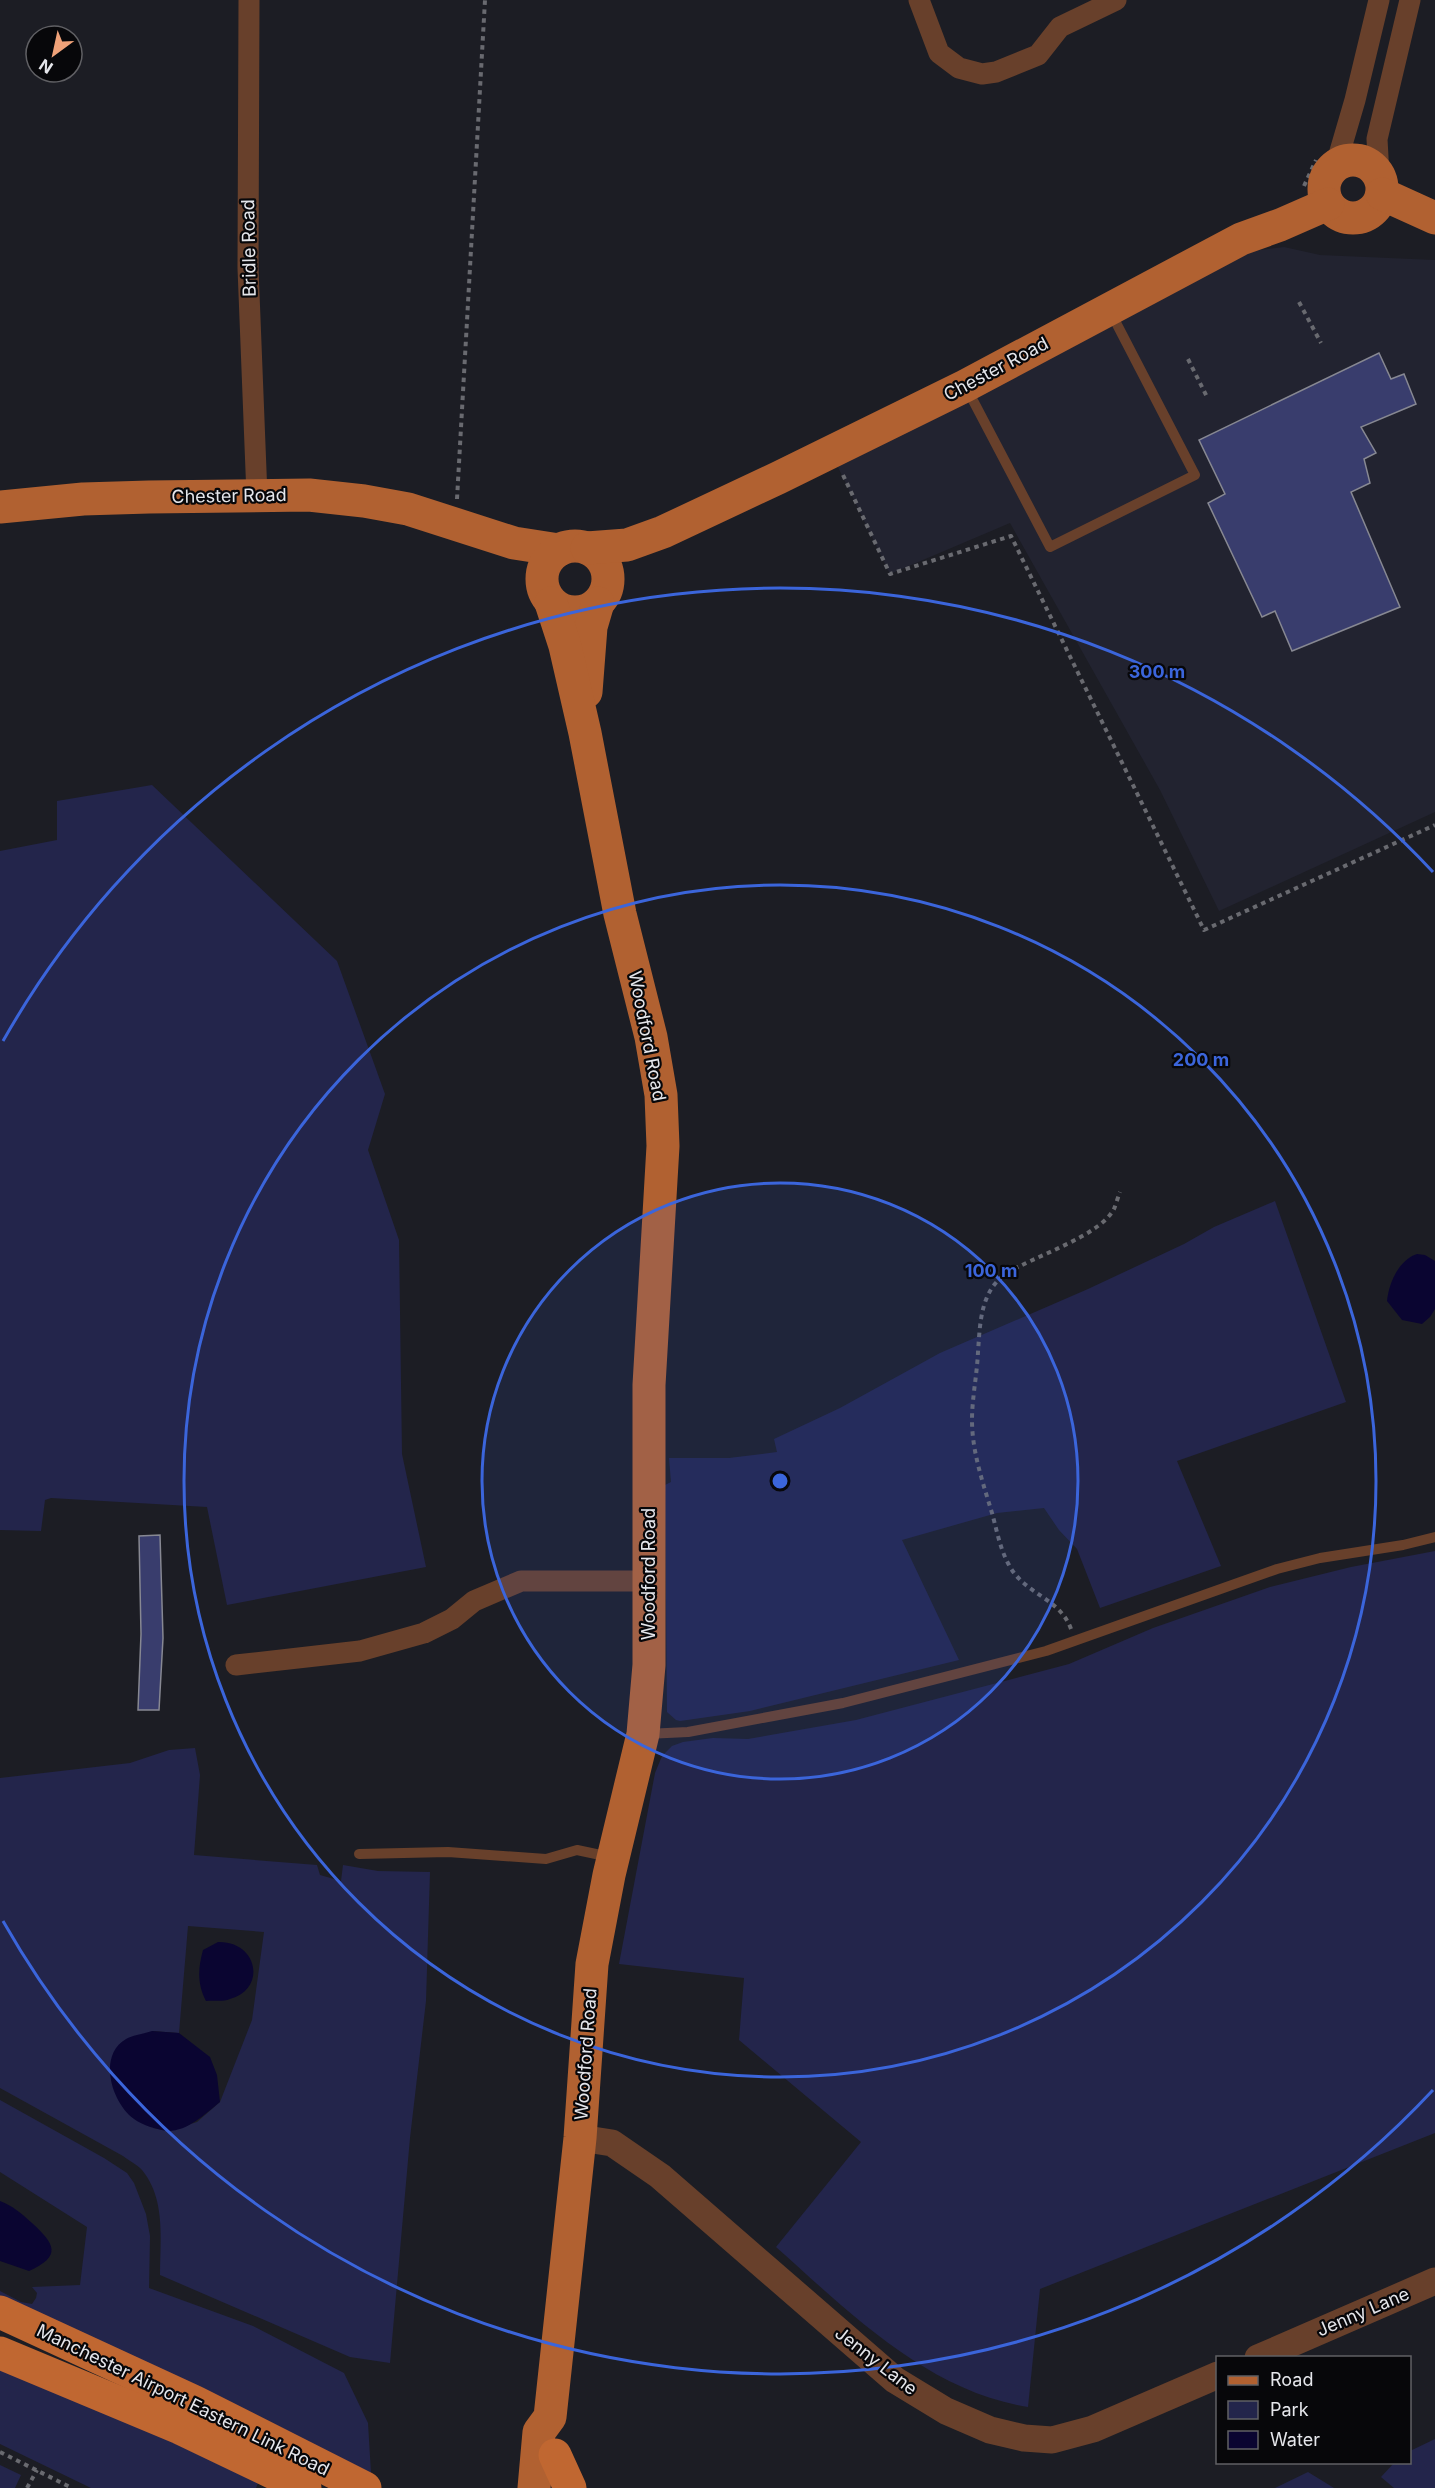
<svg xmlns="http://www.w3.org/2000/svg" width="1435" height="2488" viewBox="0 0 1435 2488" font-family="Inter,sans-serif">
<rect width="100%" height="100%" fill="#1c1d24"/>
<path fill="#222330" d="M1284,247L1320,255L1435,260V812L1219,911L1160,790L1010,523L890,574L836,463L1243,252Z"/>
<g fill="#23254b" fill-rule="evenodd">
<path d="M152,785L337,961L385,1094L368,1150L399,1240L402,1454L426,1567L227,1605L207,1507L51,1498L45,1500L41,1531L0,1530V851L57,840V801Z"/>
<path d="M1275,1201L1346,1402L1177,1461L1221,1566L1100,1608L1077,1549L1059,1530L1044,1508L997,1513L902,1540L959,1660L750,1711L680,1721L676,1720L667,1712L665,1485L671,1482L669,1458H729L777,1452L774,1439L840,1408L940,1353L1088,1289L1184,1244L1214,1227Z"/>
<path d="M1435,1551V2133L1040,2289L1028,2407C927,2391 849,2312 776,2247L861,2142L739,2040L744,1978L619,1964L655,1773L662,1756L672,1746L683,1742L713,1738L748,1739L856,1720L1069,1664L1153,1628L1270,1587L1351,1567Z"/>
<path d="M195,1748L200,1775L194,1855L317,1865L320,1875L341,1881L343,1865L378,1871L430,1872L426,2001L410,2138L390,2363L350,2357L160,2275C160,2240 166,2199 142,2170C138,2165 129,2161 123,2156L0,2088V1778L130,1763L169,1750ZM188,1926L264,1932L252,2020L220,2102L197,2122L169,2131L153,2128L152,2031L179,2033Z"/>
<path d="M0,2100L104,2158L127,2173L134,2183L146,2214L150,2236L149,2288L253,2326L344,2373L368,2423L371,2473L0,2304V2291L21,2302L32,2304L36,2298L37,2293L32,2287L80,2285L87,2227L0,2172Z"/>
<path d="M0,2368L117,2416L258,2483L256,2488H91L0,2444Z"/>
<path d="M1435,2439V2488H1394L1381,2477L1394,2463L1410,2462V2451Z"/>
<path d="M0,2465L21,2475L15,2488H0Z"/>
<path d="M1308,2472L1334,2488H1275Z"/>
</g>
<g fill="#0a0531">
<path d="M1417,1254L1425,1255L1435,1261V1309L1430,1317L1422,1324L1402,1320L1387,1301C1389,1282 1399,1260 1417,1254Z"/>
<path d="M218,1942C258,1941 267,1989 230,1999C223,2002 214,2000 206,2001C197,1984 198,1968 203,1950Z"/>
<path d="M152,2031L179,2033L210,2057L217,2075L220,2102C205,2114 188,2131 168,2131C158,2130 142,2125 134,2119C112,2103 97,2056 126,2039C133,2035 144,2034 152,2031Z"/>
<path d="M0,2201C13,2206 21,2213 32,2223C55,2244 62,2256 29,2271L0,2261Z"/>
</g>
<g fill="#393d6d" stroke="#878892" stroke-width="1.5">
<path d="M1379,353L1391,379L1404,374L1416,404L1361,427L1376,453L1364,459L1370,483L1351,492L1400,607L1292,651L1275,611L1262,617L1208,503L1225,494L1199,440Z"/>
<path d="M160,1535L163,1638L159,1710H138L141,1634L139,1536Z"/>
</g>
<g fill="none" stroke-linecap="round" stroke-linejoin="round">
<g stroke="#696a70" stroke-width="4" stroke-dasharray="4.5 4.5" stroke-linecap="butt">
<path d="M1304,186L1316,160"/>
<path d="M1299,302L1321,343"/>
<path d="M1188,359L1207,397"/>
<path d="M843,475L890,574L1011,536L1204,930L1435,825"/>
<path d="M457,499L485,0"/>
<path d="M1071,1629C1060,1598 1024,1594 1009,1565C1000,1549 997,1531 992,1513C983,1483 972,1452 972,1420C972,1398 977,1375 978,1352C980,1325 980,1291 1006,1274C1033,1256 1099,1237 1114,1209C1116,1204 1118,1197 1120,1192"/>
<path d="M0,2452L72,2488"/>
<path d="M27,2488L37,2470"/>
</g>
<g stroke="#68402b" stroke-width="10">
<path d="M967,389L1050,547L1195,475L1110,311"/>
<path d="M646,1734L688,1732L843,1703L1046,1651L1277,1569L1320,1558L1403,1545L1435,1537"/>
<path d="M359,1854L448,1852L546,1859L577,1850L610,1857"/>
</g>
<g stroke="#68402b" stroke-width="21">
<path d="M249,0L248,268L257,496"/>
<path d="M919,0L939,53L959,68L982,74L996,72L1038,55L1060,27L1116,0"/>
<path d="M1336,165L1355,100L1379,0"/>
<path d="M1379,175L1377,139L1410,0"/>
<path d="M236,1665L360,1651L424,1633L452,1619L474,1601L521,1581H650"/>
</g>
<g stroke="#68402b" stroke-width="27">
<path d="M580,2138L612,2143L660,2176L895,2380L946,2411L990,2430L1024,2438L1052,2440L1093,2429L1218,2375"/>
<path d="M1258,2358L1435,2281"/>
</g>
<g stroke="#b16131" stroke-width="33">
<circle cx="1353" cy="189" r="29"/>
<path d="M1382,194L1435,218"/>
<path d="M0,507L83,499L149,497L309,495L364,501L408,509L514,543L559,550"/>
<circle cx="575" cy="579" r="33"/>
<path d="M587,548L627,545L663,532L778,478L965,386L1241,239L1280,225L1328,204"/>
<path d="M586,692L591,627L598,603"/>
<path d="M534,2488L539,2432L550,2417L580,2138L592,1964L609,1875L643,1734L649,1665V1385L663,1146L661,1095L651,1037L620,914L585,733L565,646L551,603"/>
</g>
<g stroke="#c06731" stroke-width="33">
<path d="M0,2312L195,2402L365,2488"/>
<path d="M0,2353L180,2428L305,2488"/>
<path d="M555,2455L570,2488"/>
</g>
</g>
<circle cx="780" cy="1481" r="298" fill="#3b65db" fill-opacity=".12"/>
<g fill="none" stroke="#3b65db" stroke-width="3">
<circle cx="780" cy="1481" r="298"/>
<circle cx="780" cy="1481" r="596"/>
<path d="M1433 2090A893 893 0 0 1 3 1921M3 1041A893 893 0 0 1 1433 872"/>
</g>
<g text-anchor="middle" stroke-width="4.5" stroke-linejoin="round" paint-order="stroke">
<g font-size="18" fill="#e5e6eb" stroke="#07070a">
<text transform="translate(249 248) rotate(-91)" y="6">Bridle Road</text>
<text transform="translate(996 369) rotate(-28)" y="6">Chester Road</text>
<text transform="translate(229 496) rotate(-1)" y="6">Chester Road</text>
<text transform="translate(647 1036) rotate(79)" y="6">Woodford Road</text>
<text transform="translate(649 1574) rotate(-90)" y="6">Woodford Road</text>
<text transform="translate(586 2054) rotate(-86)" y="6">Woodford Road</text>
<text transform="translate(1363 2312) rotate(-23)" y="6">Jenny Lane</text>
<text transform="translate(876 2361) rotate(38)" y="6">Jenny Lane</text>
<text transform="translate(183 2400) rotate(26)" y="6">Manchester Airport Eastern Link Road</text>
</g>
</g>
<circle cx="780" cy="1481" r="9" fill="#3b65db" stroke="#07070a" stroke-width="3"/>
<g font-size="18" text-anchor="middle" font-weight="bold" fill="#3b65db" stroke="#07070a" stroke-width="4.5" stroke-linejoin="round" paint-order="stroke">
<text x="1157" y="678">300 m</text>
<text x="1201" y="1066">200 m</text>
<text x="991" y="1277">100 m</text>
</g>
<rect x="1216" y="2356" width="195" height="108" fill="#07070a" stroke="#606064" stroke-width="1.5"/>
<rect x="1228" y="2376" width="30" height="9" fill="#b16131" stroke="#606064" stroke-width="1.5"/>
<text x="1270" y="2386" font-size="18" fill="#e5e6eb">Road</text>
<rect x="1228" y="2401" width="30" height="18" fill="#23254b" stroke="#606064" stroke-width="1.5"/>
<text x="1270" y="2416" font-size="18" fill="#e5e6eb">Park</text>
<rect x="1228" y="2431" width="30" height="18" fill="#0a0531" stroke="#606064" stroke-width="1.5"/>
<text x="1270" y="2446" font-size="18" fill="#e5e6eb">Water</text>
<g transform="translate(54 54) rotate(213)"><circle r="28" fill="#07070a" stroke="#606064" stroke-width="1.5"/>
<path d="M0-4.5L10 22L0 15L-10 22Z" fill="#f0a279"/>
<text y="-9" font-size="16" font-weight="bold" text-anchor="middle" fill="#e5e6eb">N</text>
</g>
</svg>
